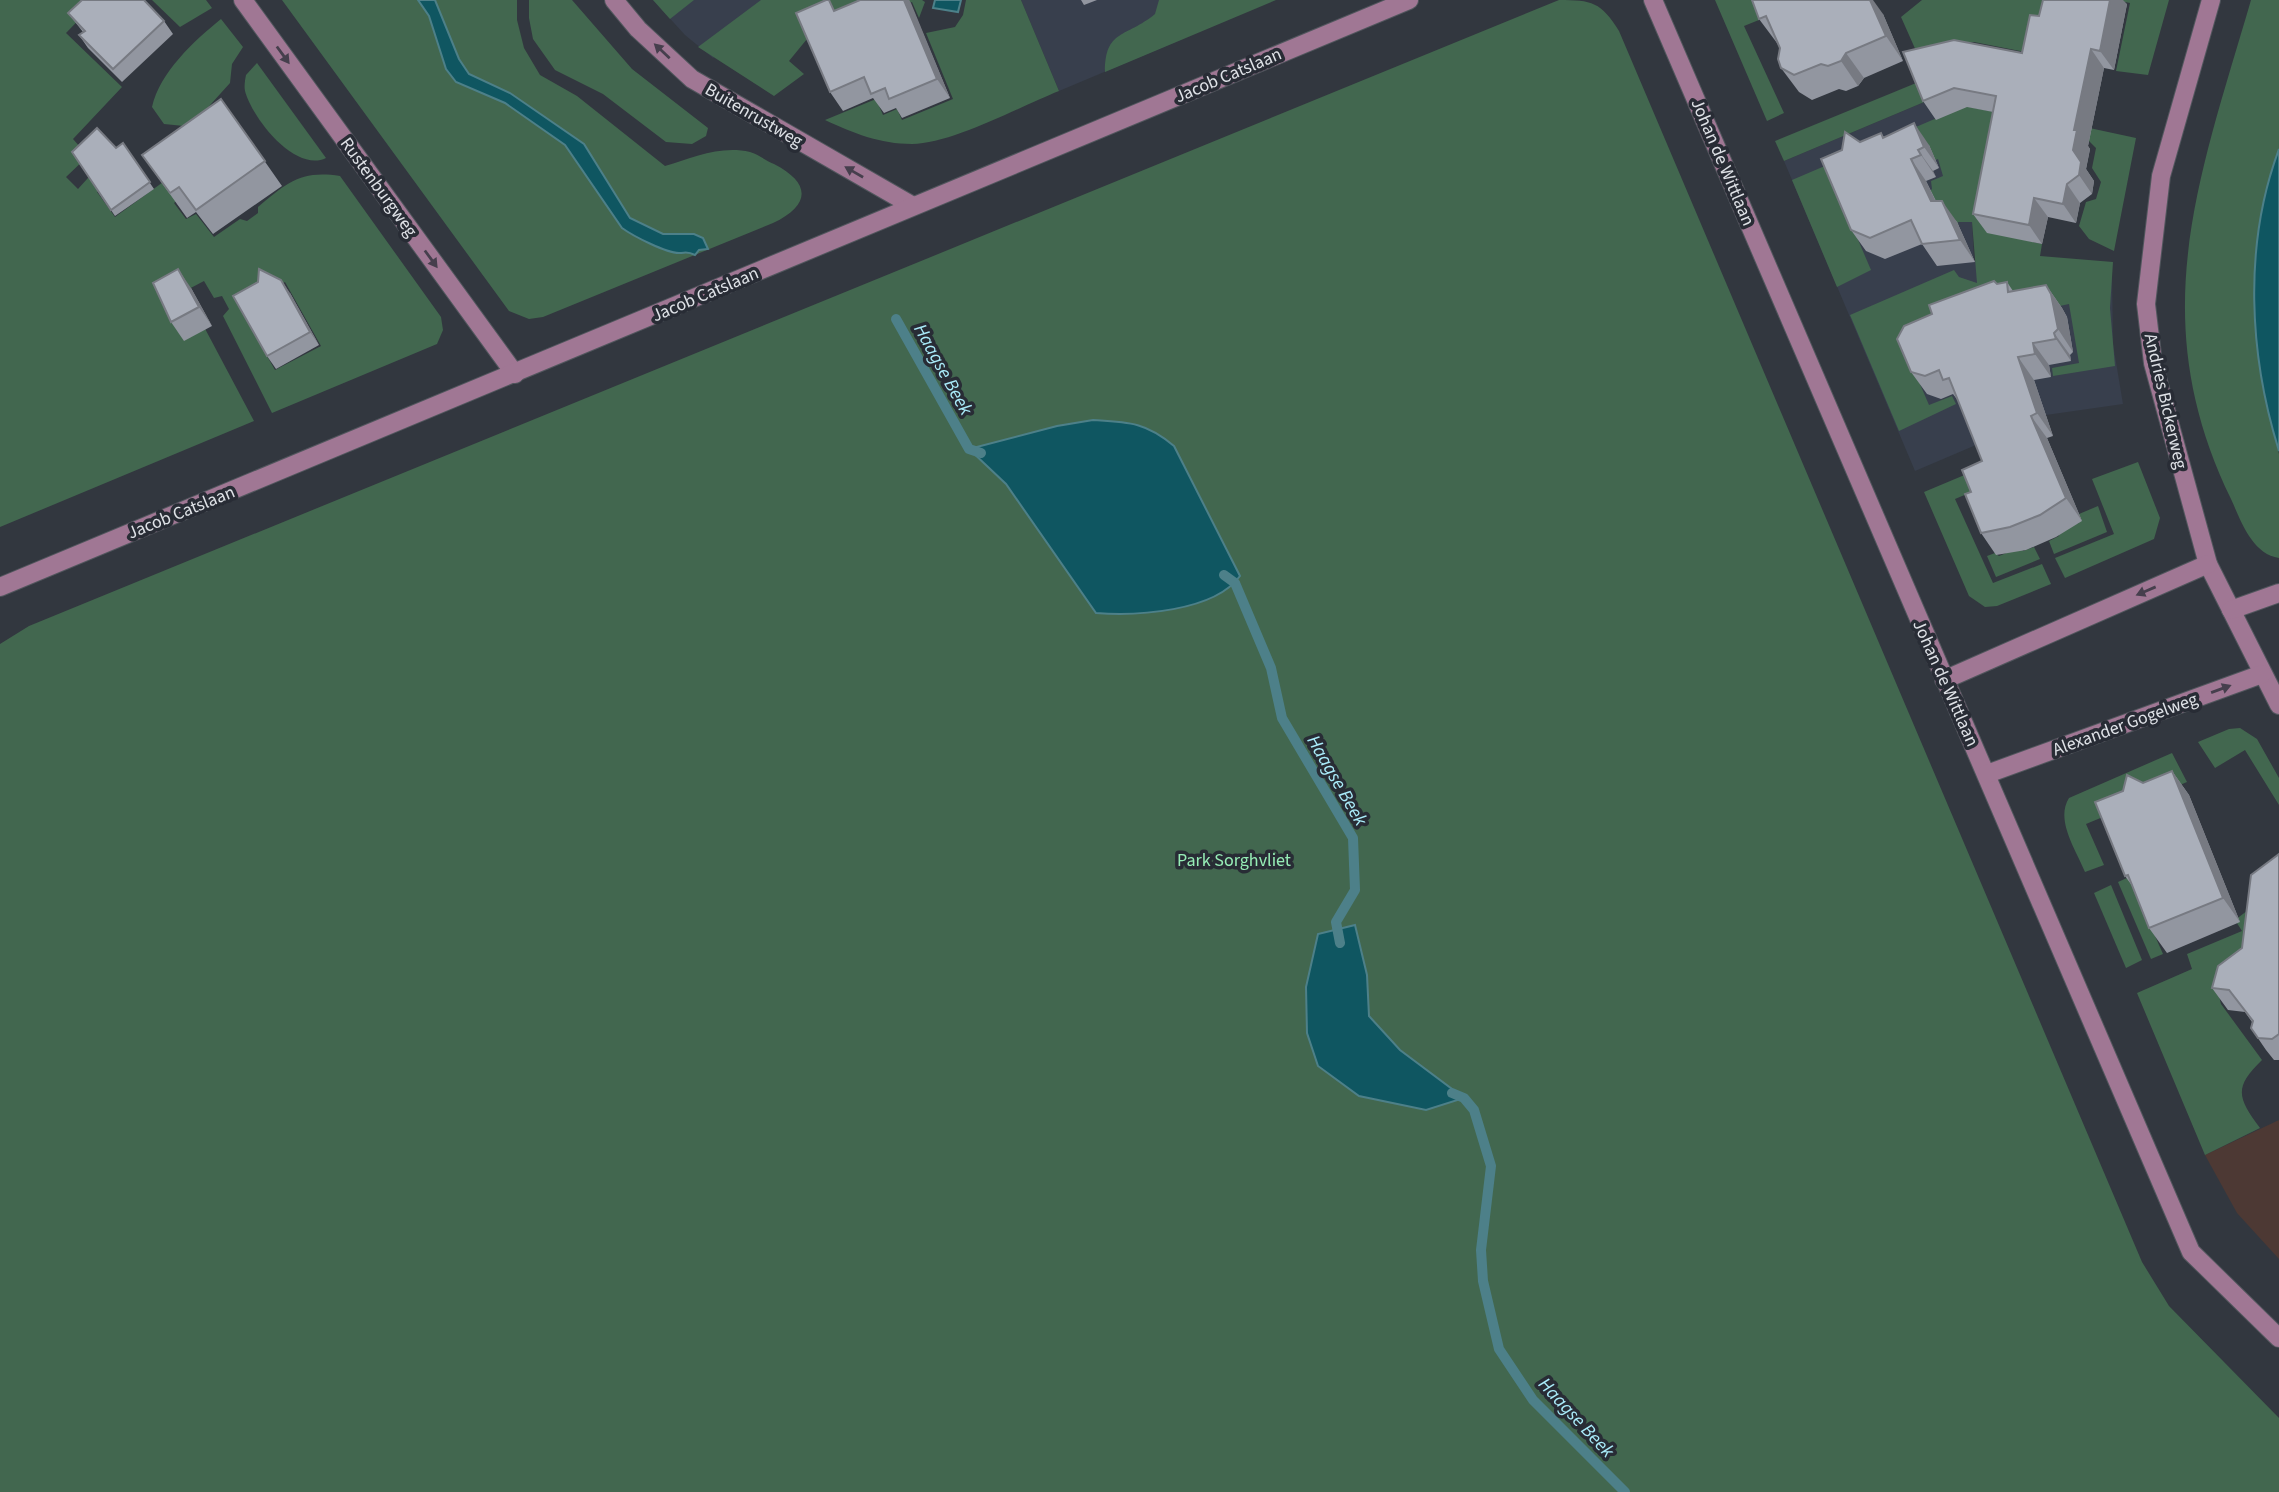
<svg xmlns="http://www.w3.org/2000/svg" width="2279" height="1492" viewBox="0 0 2279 1492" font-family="'Source Sans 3',sans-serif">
<rect width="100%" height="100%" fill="#32373f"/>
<g fill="#383f4d">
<path d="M653,0H801L713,58L685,35Z"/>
<path d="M1021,0H1167L1185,38L1059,91Z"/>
<path d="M1965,85L1974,261L2112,273L2113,344L2123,404L2046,415L1915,471L1784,161Z"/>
</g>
<path fill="#4d3934" d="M2279,1120V1259L2237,1213L2205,1155Z"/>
<g fill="#42674f" fill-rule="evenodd">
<path d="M0,0H98L66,33L122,87L73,139L88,156L66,177L78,189L97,168L109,183L97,192L115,217L170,177L184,195L174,203L186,219L196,214L214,237L240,219L247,221L258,213V207C287,183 300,170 340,176L441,317L443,330L437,344L272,413L223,316L229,309L222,296L214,298L204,281L185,291L254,421L0,527ZM285,282L321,346L275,370L239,307Z"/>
<path d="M152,0H206L212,8L180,27Z"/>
<path d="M282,0H418L429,16L446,69L456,82L505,103L565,145L622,228C646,245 679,253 708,248L685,233L663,234L630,218L584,144L510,93L469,74L459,59L435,0H517V20L524,48L540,75L577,96L665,166C693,158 720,145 750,152C758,154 766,161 774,164C811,183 811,205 773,223L543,317L529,319L509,311Z"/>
<path d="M529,0H572L632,69L708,128L706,136L692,144L666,142L603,94L555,70L533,39L529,18Z"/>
<path d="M653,0H694L670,19Z"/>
<path d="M761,0H922L925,2L919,18L912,2L847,29L816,28L789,61L804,74L774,96L698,47Z"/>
<path d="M966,0H1021L1059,91C1021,106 952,144 912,144C880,144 853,133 825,120L876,99L883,115L897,109L902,120L953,99L926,33L955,27L963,15Z"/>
<path d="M1159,0H1276L1105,72C1105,29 1126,38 1155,14Z"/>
<path d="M1559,0C1592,0 1601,2 1619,31L2142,1262L2169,1306L2279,1418V1492H0V644L29,626Z"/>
<path d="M1715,0H1809L1744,26L1784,113L1767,121Z"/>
<path d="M1922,0H2057L2035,54L1974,42L1917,53L1901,17Z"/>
<path d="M2115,0H2169L2148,75L2116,71L2130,3Z"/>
<path d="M2251,0H2279V149L2259,225L2255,295L2261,375L2279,454V558C2252,554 2241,521 2231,499C2143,318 2199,179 2251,0Z"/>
<path d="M221,19L243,47L232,64L230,83L202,114L184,126L164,124L152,107C160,72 194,41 221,19Z"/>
<path d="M257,63L326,158C295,173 252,118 245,91C244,86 245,80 246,75Z"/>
<path d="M1921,81L1929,100L1784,161L1775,141Z"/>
<path d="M1965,106L1999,113L2000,124L1989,128L1987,148L2020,239L2042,244L2040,256L2113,262L2110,308L2115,366L2053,376L2052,368L2079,363L2069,304L1901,340L1929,405L1952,396L1956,404L1899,431L1850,315L1954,270L1959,277L1977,283L1972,222H1958L1959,231L1927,194L1932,189L1931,181L1943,176L1938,159L1916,167L1832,179L1871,270L1837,287L1792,180Z"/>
<path d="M2043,118L2136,138L2114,251L2089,239L2079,226L2086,202L2096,199L2101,182L2092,168L2096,148L2086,138Z"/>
<path d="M2005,458L2012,475L1955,499L1993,583L2042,564L2051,584L1997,606L1985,607L1969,596L1924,492Z"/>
<path d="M2138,462L2160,518L2154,539L2065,578L2055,558L2114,534L2092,479Z"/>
<path d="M2098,506L2107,532L2054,554L2049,541L2059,536L2057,531L2079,523V514Z"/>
<path d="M2021,547L2023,551L2034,547L2040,559L1996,577L1987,556L1995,553L1999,556Z"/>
<path d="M2240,728L2257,739L2279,778V805L2245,750L2215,768L2198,742L2229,729Z"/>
<path d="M2172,753L2187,782L2086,824L2104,865L2085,872C2076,850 2055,820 2069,798Z"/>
<path d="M2129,877L2163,954L2151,959L2118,882Z"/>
<path d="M2111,885L2142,960L2126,968L2094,893Z"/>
<path d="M2268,895L2279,909L2218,992L2221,1004L2262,1060C2233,1088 2238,1098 2260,1128L2205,1155L2137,993L2192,969L2187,954L2242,931L2235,920Z"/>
</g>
<g fill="#0f5661" stroke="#4d8089" stroke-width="2">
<path d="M418,0H435L459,59L469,74L510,93L584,144L630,218L663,234H694L703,238L708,249L699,250L695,255C687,251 686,253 679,253C666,253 633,236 622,228L565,145L505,103L456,82L446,69L429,16Z"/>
<path d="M935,0H961L958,12L933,8Z"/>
<path d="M2279,149V451C2249,355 2243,245 2279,149Z"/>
<path d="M1093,420C1128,422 1146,422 1174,446L1240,576C1214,612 1136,616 1096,613L1006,484L969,449L1057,426Z"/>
<path d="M1355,925L1367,975L1369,1016L1400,1050L1464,1098L1426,1110L1359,1096L1318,1066L1307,1033L1306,987L1318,934Z"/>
</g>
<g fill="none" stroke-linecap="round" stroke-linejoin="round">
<g stroke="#4d8089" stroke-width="10">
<path d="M896,319L969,449L981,453"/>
<path d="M1224,575L1235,583L1271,668L1282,718L1353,838L1355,890L1336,922L1340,943"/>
<path d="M1452,1093L1464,1098L1474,1110L1491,1166L1481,1250L1483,1281L1499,1349L1533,1400L1625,1492"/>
</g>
<defs>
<g id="minor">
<path d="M243,0L515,374"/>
<path d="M614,0L638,29L692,79L913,206"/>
<path d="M1653,0L2191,1252L2279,1338"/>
<path d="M2211,0L2161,176L2146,304L2153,363L2208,564L2279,705"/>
<path d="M0,587L1409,0"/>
<path d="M2231,610L2279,593"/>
<path d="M1944,680L2208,564"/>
<path d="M1987,774L2262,674"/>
</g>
</defs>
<use href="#minor" stroke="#51565d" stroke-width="20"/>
<use href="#minor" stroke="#a07794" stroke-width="18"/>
</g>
<g fill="#9296a0">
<path d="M860,0H909L950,98L902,118L896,108L884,113L873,98L843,111L830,92L836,10Z"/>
<path d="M1081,0H1097L1084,5Z"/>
<path d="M1752,0L1883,14L1903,61L1864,78L1858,86L1846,91L1839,89L1812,100L1799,92L1781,68L1780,48L1777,43L1759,19Z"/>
<path d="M2127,4L2114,70L2104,68L2088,146L2090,149L2086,169L2094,181L2092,194L2080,203L2076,223L2048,217L2042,244L1987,233L1973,214L1993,112L1967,107L1936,120L1923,101L2022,53L2039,16Z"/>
<path d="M68,13L164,21L173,34L122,82L88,48L79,35L83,32Z"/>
<path d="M221,99L282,186L213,234L196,212L187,218L142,155Z"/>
<path d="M1881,133L1884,137L1929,145L1939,168L1933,171L1936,177L1926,181L1936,201L1957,222L1975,262L1937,266L1922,244L1885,259L1866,251L1851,230L1842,150Z"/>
<path d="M123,143L154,189L115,216L72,152L116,148Z"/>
<path d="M2007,282L2013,291L2046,285L2062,308L2067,317L2073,352L2070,355L2071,361L2049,365L2051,377L2034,380L2053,436L2047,438L2082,521L2056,537L2026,550L1996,555L1981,533L1971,492L1982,461L1959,402L1953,394L1941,399L1927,394L1911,372L1932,314L1997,284Z"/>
<path d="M191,288L212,326L184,341L171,322Z"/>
<path d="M290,293L319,345L276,369L267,356Z"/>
<path d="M2172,771L2189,795L2240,922L2167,953L2149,928L2133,887L2125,876L2143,783Z"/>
<path d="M2279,854V1060H2274L2266,1050L2251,1028L2252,1022L2245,1012L2228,1010L2212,988L2242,948Z"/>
</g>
<g fill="#777a82">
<path d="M904,0H909L911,3L950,98L937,79Z"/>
<path d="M1870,0H1873L1883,14L1903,61L1886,36Z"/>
<path d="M2110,0H2123L2127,4L2114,70L2100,51Z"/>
<path d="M2091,49L2104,68L2088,146L2090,149L2086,169L2094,181L2092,194L2079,175L2073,150L2074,130Z"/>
<path d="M1846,53L1864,78L1858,86L1841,61Z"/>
<path d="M1914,123L1929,145L1939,168L1924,147Z"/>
<path d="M1918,150L1933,171L1936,177L1921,155Z"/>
<path d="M1911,159L1926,181L1946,223L1931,201Z"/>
<path d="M2067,184L2080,203L2076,223L2063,204Z"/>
<path d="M2034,198L2048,217L2042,244L2029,225Z"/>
<path d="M1942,201L1957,222L1975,262L1960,240Z"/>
<path d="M178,269L191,288L212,326L199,307Z"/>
<path d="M281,280L290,293L319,345L310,332Z"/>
<path d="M2046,285L2062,308L2067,317L2073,352L2058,329Z"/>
<path d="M2054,333L2070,355L2071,361L2056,339Z"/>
<path d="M2033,343L2049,365L2051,377L2035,354Z"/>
<path d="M2018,357L2034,380L2053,436L2037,413Z"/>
<path d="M2031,416L2047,438L2082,521L2066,498Z"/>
<path d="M2172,771L2189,795L2240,922L2223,898Z"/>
</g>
<g fill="#aaafba" stroke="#777a82" stroke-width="2">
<path d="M82,0H144L164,21L113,69L79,35L85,31L68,13Z"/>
<path d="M826,0H829L834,11L860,0H904L937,79L889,99L885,88L871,94L864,77L830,92L796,13Z"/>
<path d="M1752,0H1870L1886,36L1846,53L1841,61L1828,66L1821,64L1794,75L1781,68L1778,59L1780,48L1766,16L1759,19Z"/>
<path d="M2043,0H2110L2100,51L2091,49L2074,130H2077L2073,150L2081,162L2079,175L2067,184L2063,204L2034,198L2029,225L1973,214L1996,96L1954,88L1923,101L1903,52L1954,40L2022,53L2030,15L2039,16Z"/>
<path d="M221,99L265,161L196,210L179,187L170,193L142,155Z"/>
<path d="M1914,123L1924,147L1918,150L1921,155L1911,159L1931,201H1942L1960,240L1922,244L1911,220L1870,238L1851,230L1821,159L1842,150L1845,132L1860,142L1881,133L1883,138Z"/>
<path d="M97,128L116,148L123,143L150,182L111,210L72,152Z"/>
<path d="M178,269L199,307L171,322L153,283Z"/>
<path d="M259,269L281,280L310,332L267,356L233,296L258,282Z"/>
<path d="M1994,281L1997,284L2007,282L2008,292L2046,285L2051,294L2058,329L2054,333L2056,339L2033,343L2035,354L2018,357L2037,413L2031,416L2066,498L2040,515L2010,527L1981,533L1965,494L1971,492L1962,470L1982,461L1949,378L1943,380L1939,370L1925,376L1911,372L1897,339L1904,326L1932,314L1929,305Z"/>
<path d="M2172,771L2223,898L2149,928L2128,875L2125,876L2095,802L2123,791L2127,775L2143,783Z"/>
<path d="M2279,854V1034L2272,1039L2258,1038L2251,1028L2253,1021L2229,990L2212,988L2218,966L2242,948L2251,875Z"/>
</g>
<defs><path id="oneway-solid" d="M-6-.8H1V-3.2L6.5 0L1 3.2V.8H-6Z" transform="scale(1.75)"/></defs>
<g fill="#463f4d">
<use href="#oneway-solid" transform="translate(662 51) rotate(-137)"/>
<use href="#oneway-solid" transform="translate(283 55) rotate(54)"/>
<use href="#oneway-solid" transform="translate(854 172) rotate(-150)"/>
<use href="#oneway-solid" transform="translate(431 259) rotate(54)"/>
<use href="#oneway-solid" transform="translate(2146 591) rotate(157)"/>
<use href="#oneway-solid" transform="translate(2221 689) rotate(-20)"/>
</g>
<g text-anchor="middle" stroke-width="7" stroke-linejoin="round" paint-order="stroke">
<g font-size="18" fill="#dfe2e7" stroke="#282c35">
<text transform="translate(1228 75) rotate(-23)" y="6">Jacob Catslaan</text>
<text transform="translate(754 115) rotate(30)" y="6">Buitenrustweg</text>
<text transform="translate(1723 162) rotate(67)" y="6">Johan de Wittlaan</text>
<text transform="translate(379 187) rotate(54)" y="6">Rustenburgweg</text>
<text transform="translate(705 294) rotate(-23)" y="6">Jacob Catslaan</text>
<text transform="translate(2166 401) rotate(77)" y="6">Andries Bickerweg</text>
<text transform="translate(181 512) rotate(-22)" y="6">Jacob Catslaan</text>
<text transform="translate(1946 683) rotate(66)" y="6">Johan de Wittlaan</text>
<text transform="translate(2125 724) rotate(-20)" y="6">Alexander Gogelweg</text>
</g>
<g font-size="18" fill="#96edb6" stroke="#282c35">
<text x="1234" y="866">Park Sorghvliet</text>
</g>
<g font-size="19" font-style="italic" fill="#aaecfa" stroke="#282c35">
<text transform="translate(944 369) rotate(61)" y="7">Haagse Beek</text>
<text transform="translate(1338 780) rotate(60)" y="7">Haagse Beek</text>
<text transform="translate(1577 1417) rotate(47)" y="7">Haagse Beek</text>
</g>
</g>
</svg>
